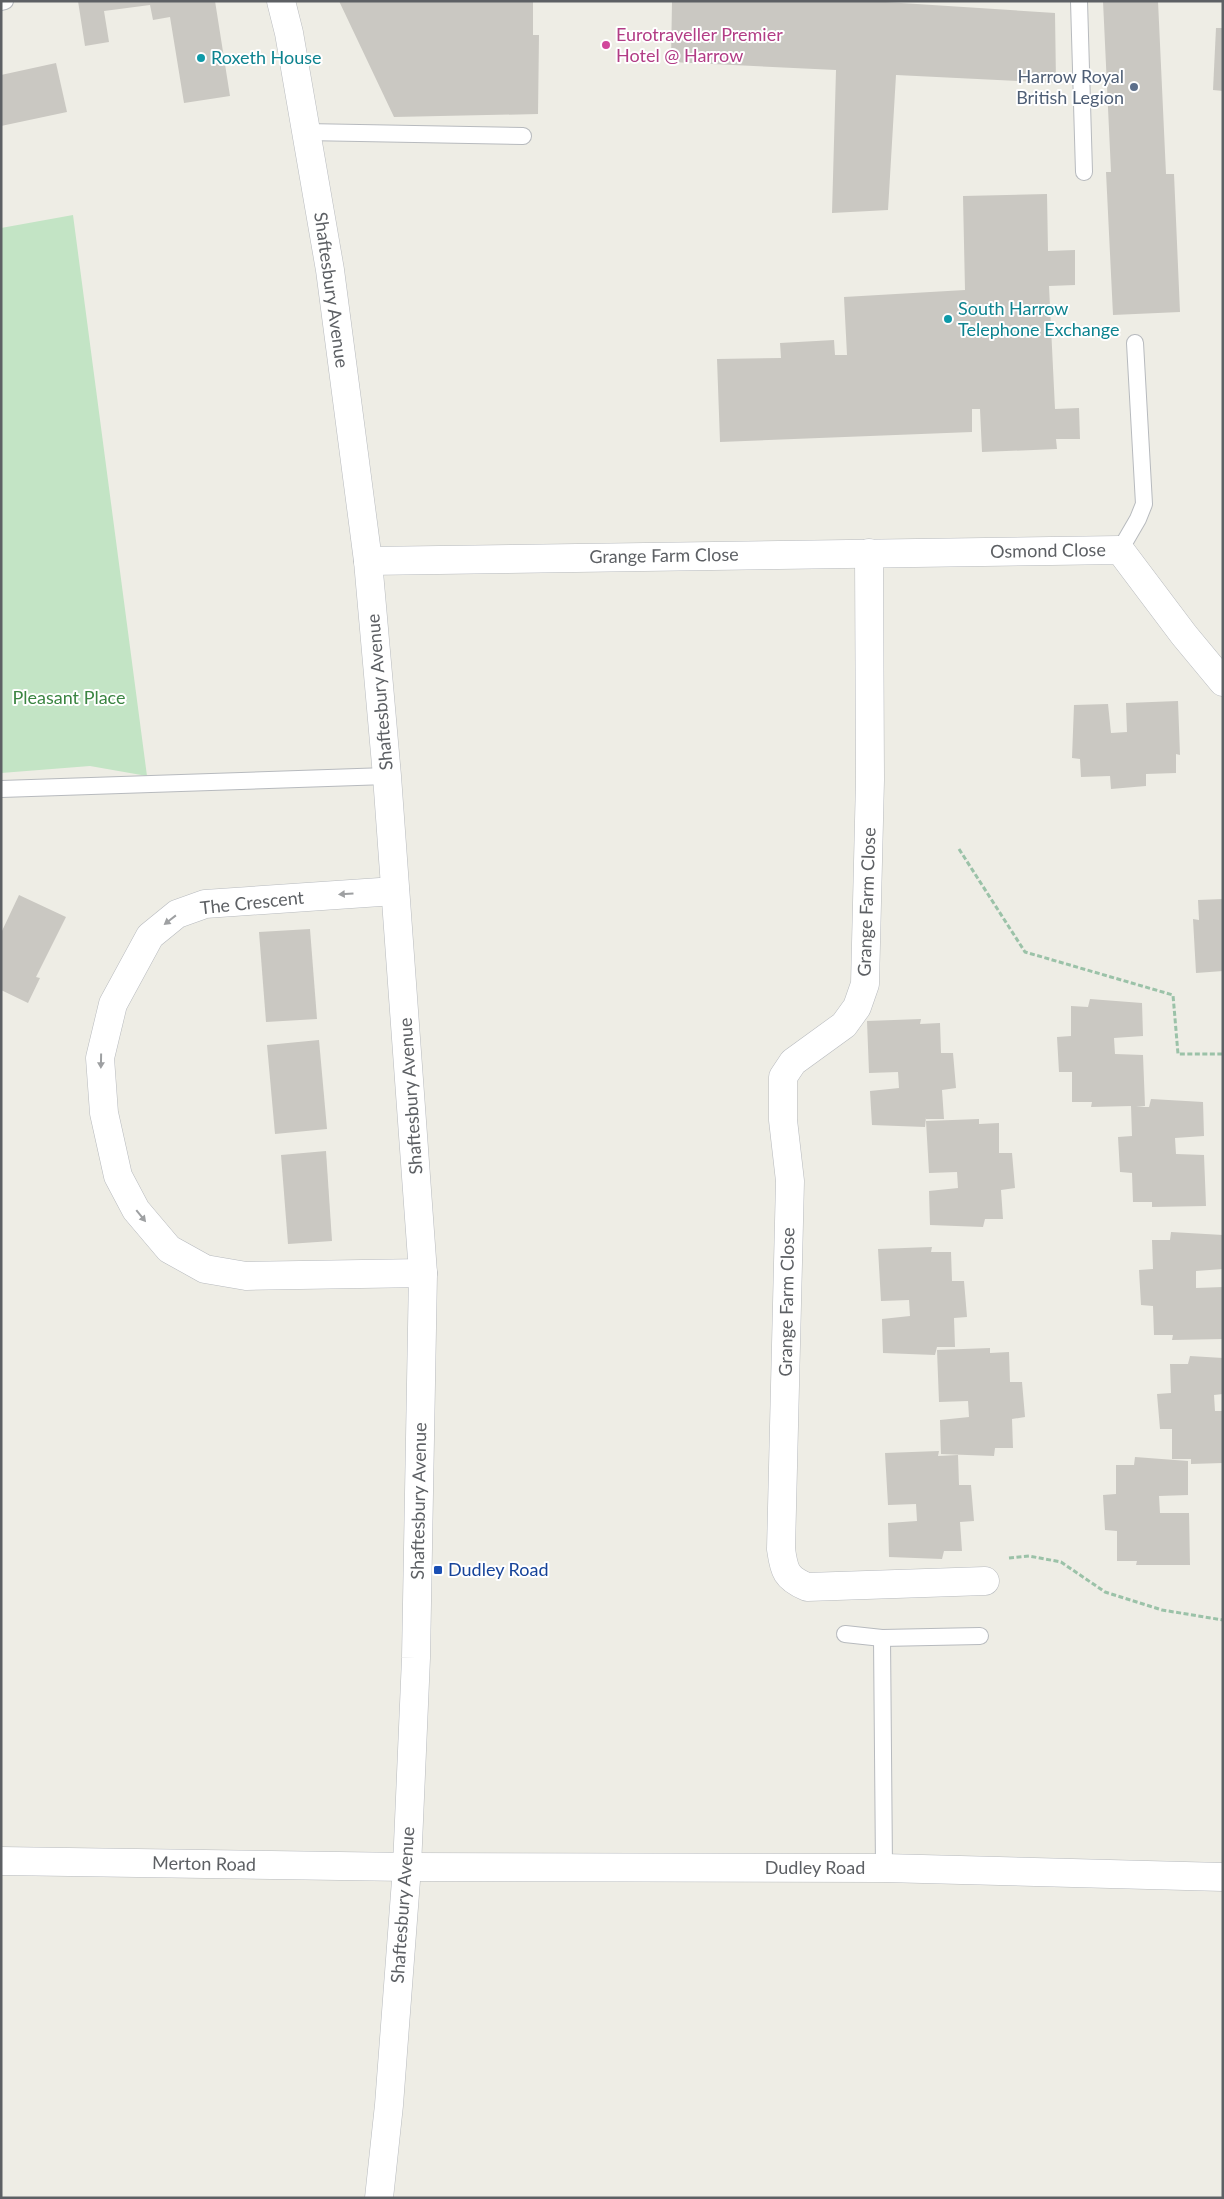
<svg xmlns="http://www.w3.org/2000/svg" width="1224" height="2199" viewBox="0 0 1224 2199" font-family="Lato,sans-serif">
<rect width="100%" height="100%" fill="#eeede5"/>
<path fill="#c3e4c5" d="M73,215L147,776L90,766L1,773V228Z"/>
<g fill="#cac8c2">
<path d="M78,1H215L230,96L184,103L170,17L153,20L150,5L104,11L109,42L85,46Z"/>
<path d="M339,1H533V35H539L538,114L394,117Z"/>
<path d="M672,1H870L1055,13L1056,83L896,75L888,210L832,213L836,70L671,62Z"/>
<path d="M1103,1H1158L1166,174H1174L1180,312L1113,315L1106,172H1111Z"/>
<path d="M1216,28H1223V91L1213,90Z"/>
<path d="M56,63L67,112L1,126V75Z"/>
<path d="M1047,194L1048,251L1075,250V285L1049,286L1055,409L1079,408L1080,439H1056L1057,449L982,452L980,409H972V432L720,442L717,359L781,358L780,343L834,340L835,355H847L844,297L965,290L963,196Z"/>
<path d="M1178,701L1180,755L1176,754V773L1146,774V786L1111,789L1110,776L1081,777L1080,759L1072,758L1074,705L1108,704L1111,733L1127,732L1126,703Z"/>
<path d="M19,895L66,917L36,977L40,978L28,1003L1,990V933Z"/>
<path d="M1223,899V971L1196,973L1193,919L1199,920L1198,900Z"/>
<path d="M310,929L317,1019L266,1022L259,932Z"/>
<path d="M1090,999L1142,1003L1143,1036L1114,1038L1115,1054L1143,1055L1145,1106L1136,1107H1149L1151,1099L1203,1102L1204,1136L1175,1138L1176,1154L1204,1155L1206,1206L1152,1207V1202H1133L1132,1173L1120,1172L1118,1137L1132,1136L1131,1106L1091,1107L1092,1102H1072V1072H1059L1057,1037L1071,1036V1006L1088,1007Z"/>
<path d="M921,1019L920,1024L940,1023L941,1053H953L956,1088L942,1090L944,1119H926V1117L925,1127L872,1125L870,1091L899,1088L898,1072L869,1073L867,1021Z"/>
<path d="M319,1040L327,1129L275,1134L267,1045Z"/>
<path d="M979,1119V1124L999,1123V1153H1012L1015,1188L1001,1190L1003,1219H985L983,1227L930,1225L929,1191L958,1188L957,1172L929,1173L926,1121Z"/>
<path d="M326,1151L332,1241L288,1244L281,1155Z"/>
<path d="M1171,1232L1223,1235V1269L1196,1271V1288L1223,1287V1339L1172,1340L1173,1335H1154L1153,1306L1141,1305L1139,1270L1153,1269L1152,1240H1170Z"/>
<path d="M932,1247L931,1252H951L952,1281H964L967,1317L954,1318L955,1347H937L935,1355L883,1353L882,1319L910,1316L909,1300L881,1301L878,1249Z"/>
<path d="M990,1348V1353L1009,1352L1010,1382H1022L1025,1417L1012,1419L1013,1448H995L994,1456L941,1454L940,1420L969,1417L968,1401L939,1402L937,1350Z"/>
<path d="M1190,1356L1223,1358V1394L1214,1395L1215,1411H1223V1463L1191,1464V1459H1172V1429H1160L1157,1394L1171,1393L1170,1364H1188Z"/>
<path d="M939,1451L938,1456L958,1455L959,1485H971L974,1521L960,1522L962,1551H944L942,1559L889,1557L888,1523L917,1521L916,1504L888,1505L885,1453Z"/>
<path d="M1135,1457L1188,1461V1495L1159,1496L1160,1513H1189L1190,1565H1136L1137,1561H1117V1531L1105,1530L1103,1495L1116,1494V1465H1134Z"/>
</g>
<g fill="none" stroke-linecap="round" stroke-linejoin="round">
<defs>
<g id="service">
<path d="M1079,1L1084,172"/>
<path d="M1,2L5,1"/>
<path d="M305,132L523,136"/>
<path d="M1120,550L1138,519L1144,504L1135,343"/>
<path d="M1,789L387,776"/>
<path d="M845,1634L882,1638L980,1636"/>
<path d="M882,1638L884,1868"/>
</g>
<g id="minor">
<path d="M869,553L870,780L865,984L857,1007L844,1025L793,1062L783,1077V1120L790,1181L781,1549C784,1571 786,1578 807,1587L985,1581"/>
<path d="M368,561L1120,550L1184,635L1223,682"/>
<path d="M395,891L205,904L177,914L150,936L113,1004L100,1058L104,1113L118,1176L136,1210L169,1249L205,1269L246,1276L423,1273"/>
<path d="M1,1861L407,1867L884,1868L1223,1877"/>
</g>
<path id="tertiary" d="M281,1L289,33L330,270L368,561L387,776L423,1273L416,1658L407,1867L389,2105L379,2198"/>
</defs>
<use href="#service" stroke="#b7babe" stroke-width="18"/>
<use href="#minor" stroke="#b7babe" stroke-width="29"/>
<use href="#tertiary" stroke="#b7babe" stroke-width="29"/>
<g stroke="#9bc2a8" stroke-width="3" stroke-dasharray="5 2.5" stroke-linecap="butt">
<path d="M959,849L1025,952L1173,995L1178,1054H1223"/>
<path d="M1009,1558L1029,1556L1061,1562L1105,1592L1162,1610L1223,1620"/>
</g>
<use href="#service" stroke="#fff" stroke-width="16"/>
<use href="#minor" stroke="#fff" stroke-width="28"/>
<use href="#tertiary" stroke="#fff" stroke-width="28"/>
</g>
<defs><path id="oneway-solid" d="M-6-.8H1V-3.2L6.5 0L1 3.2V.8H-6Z" transform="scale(1.25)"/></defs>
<g fill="#9ea0a2">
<use href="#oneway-solid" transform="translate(346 894) rotate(176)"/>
<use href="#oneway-solid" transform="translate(170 920) rotate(142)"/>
<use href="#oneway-solid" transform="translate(101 1061) rotate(91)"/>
<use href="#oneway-solid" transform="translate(141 1216) rotate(51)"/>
</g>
<circle fill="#d1479c" stroke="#fff" stroke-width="2" cx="606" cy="45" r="5"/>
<g fill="#0f9aa8" stroke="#fff" stroke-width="2">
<circle cx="201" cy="58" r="5"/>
<circle cx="948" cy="319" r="5"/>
</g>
<circle fill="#5c6f8a" stroke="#fff" stroke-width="2" cx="1134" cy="87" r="5"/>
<rect fill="#1a4fb4" stroke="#fff" stroke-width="2" x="433" y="1565" width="10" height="10" rx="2.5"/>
<g text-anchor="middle" stroke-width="4" stroke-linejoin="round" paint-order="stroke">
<g font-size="18" fill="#b23c85" stroke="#fff" text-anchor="start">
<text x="616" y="41">Eurotraveller Premier<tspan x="616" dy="21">Hotel @ Harrow</tspan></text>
</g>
<g font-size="18" fill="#0d838f" stroke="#fff" text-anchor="start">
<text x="211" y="64">Roxeth House</text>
<text x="958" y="315">South Harrow<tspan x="958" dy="21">Telephone Exchange</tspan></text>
</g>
<g font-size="18" fill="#4e5e75" stroke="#fff" text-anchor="end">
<text x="1124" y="83">Harrow Royal<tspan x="1124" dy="21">British Legion</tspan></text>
</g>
<g font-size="18" fill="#5d6064" stroke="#fff">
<text transform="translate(331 290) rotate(82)" y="6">Shaftesbury Avenue</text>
<text transform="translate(1048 551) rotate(-1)" y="6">Osmond Close</text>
<text transform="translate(664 556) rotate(-1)" y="6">Grange Farm Close</text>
<text transform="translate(380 692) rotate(-95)" y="6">Shaftesbury Avenue</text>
<text transform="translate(867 902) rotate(-88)" y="6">Grange Farm Close</text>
<text transform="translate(252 903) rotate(-6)" y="6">The Crescent</text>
<text transform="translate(411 1096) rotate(-94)" y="6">Shaftesbury Avenue</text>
<text transform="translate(787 1302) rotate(-89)" y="6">Grange Farm Close</text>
<text transform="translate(419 1501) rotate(-89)" y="6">Shaftesbury Avenue</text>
<text transform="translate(204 1864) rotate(1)" y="6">Merton Road</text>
<text x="815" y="1874">Dudley Road</text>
<text transform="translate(403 1905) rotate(-86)" y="6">Shaftesbury Avenue</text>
</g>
<g font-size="18" fill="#3b8542" stroke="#fff">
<text x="69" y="704">Pleasant Place</text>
</g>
<g font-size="18" fill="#164399" stroke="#fff" text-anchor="start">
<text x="448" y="1576">Dudley Road</text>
</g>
</g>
<rect width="1224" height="2199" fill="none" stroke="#5d6064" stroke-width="5"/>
</svg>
